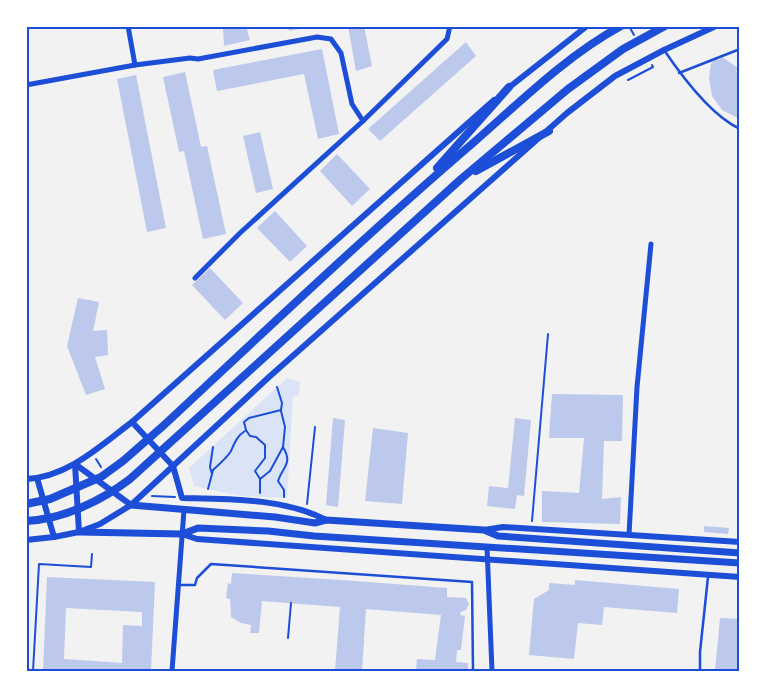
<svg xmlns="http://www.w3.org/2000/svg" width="766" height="697" viewBox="0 0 766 697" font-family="'Roboto Condensed',sans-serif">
<rect width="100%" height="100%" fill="#f2f2f2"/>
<path fill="#dbe4f7" d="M287,378L300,382L299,395L293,396L287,498L241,496L194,486L189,468Z"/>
<g fill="#bdc9ec" fill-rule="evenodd">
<path d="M228,26H246L250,40L224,46L223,27Z"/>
<path d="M288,26H310V27L289,31Z"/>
<path d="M348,26H364L372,66L356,71Z"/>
<path d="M466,42L476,56L380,141L368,129Z"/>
<path d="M322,49L339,134L318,139L304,74L217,91L213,70Z"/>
<path d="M722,57L738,68L736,72L738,73V79L740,85V119L722,110L712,96L709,78L711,64L716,58L719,60Z"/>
<path d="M185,72L201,147L207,146L226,234L203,239L184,151L179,152L163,77Z"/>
<path d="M136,75L166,228L147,232L117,79Z"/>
<path d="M260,132L273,189L256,193L243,136Z"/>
<path d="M337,154L370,189L352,206L320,171Z"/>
<path d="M275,211L307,246L290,262L257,228Z"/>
<path d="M210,268L243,303L225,320L192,285Z"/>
<path d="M78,298L99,302L93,331L107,330L108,355L95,357L105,389L86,395L67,346Z"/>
<path d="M552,394L623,395L622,441H604L602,499L621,497L620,524L542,522V491L579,493L584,438H549Z"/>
<path d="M333,418L345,420L338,507L326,505Z"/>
<path d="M515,418L531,420L524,496L517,495L515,509L487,506L489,486L508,488Z"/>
<path d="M373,428L408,433L402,504L365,501Z"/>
<path d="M704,526L729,528L728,534L704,532Z"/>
<path d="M232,573L342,580L447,588V597L466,598L469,604L466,610L461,612L460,615L465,616L461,650H457L456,662L468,663V671H416L417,659L435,660L441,615L366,609L362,671H335L340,607L262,601L259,633H250L251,625L241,623L231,617L230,599L226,598L228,583L231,584Z"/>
<path d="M47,577L155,582L151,671H43ZM66,608L142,612V626L123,625L122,663L64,659Z"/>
<path d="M575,580L679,589L677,613L604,607L602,625L578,623L574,659L529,655L534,599L549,590V583L575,585Z"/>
<path d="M720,618L740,619L738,671H715Z"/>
</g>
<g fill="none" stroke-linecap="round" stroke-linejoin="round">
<g stroke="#1d4ed8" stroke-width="2">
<path d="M629,26L634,35"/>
<path d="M628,80L653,67L652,65"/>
<path d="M283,447C293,464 283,466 278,481L284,490V497"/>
<path d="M96,459L101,467"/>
<path d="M212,474L213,470C219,464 227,458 231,451C235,442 237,436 245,431"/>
<path d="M260,479L270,471L283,447L285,427L281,411"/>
<path d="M208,489L212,474L210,467L213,447"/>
<path d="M260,493V479L255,471L265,458V445L256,437L250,436L246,430L244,422L249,418L281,410L282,403L277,387"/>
<path d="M152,496L175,497"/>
<path d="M307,504L315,427"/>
<path d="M532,521L548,334"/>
<path d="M288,638L291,603"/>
<path d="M33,671L39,564L91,567L92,554"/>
</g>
<g stroke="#1d4ed8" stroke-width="2.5">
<path d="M664,50C681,75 712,116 740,129"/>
<path d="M679,73L740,49"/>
<path d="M179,585H195L197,578L211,564L472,582L473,671"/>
<path d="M700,671V652L708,577"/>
</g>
<g stroke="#1d4ed8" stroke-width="5">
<path d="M128,26L135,65"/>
<path d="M26,85L135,65L190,58L198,59L317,37L331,39L341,53L352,104L363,121"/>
<path d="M195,278L240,233L363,121L447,39L450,26"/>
<path d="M629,535L637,387L651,244"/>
<path d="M487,547L492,671"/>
<path d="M172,671L184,510"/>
</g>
<g stroke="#1d4ed8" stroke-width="6">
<path d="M507,89L587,26"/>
<path d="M132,422L173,466L182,498C227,499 285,498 326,520"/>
<path d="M75,464L131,505"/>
<path d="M75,464L79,532"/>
<path d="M37,478L54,537"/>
<path d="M26,479C68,477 100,446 132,422L494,100"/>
<path d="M484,530L503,527L740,542"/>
<path d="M182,534L197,539L740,577"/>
<path d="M26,540L54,537L79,532L100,524L131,505L269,377L567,113L615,76L664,50L716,26"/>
</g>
<g stroke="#1d4ed8" stroke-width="7">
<path d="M131,505L275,517L315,523L326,520L484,530L498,536L740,553"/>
<path d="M79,532L182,534L198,528L268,531L314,536L740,563"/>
</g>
<g stroke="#1d4ed8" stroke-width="8">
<path d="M437,168L509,87"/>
<path d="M476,171L549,131"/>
<path d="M26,504L50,499L101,477L123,461L163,426C265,331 367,234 473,143C520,102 566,56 621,26"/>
<path d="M26,521C64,519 101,501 130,479L461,179L568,89L623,49L665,26"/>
</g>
</g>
<rect width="766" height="697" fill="none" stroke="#ffffff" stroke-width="55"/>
<rect x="28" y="28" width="710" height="642" fill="none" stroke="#1d4ed8" stroke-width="2"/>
</svg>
